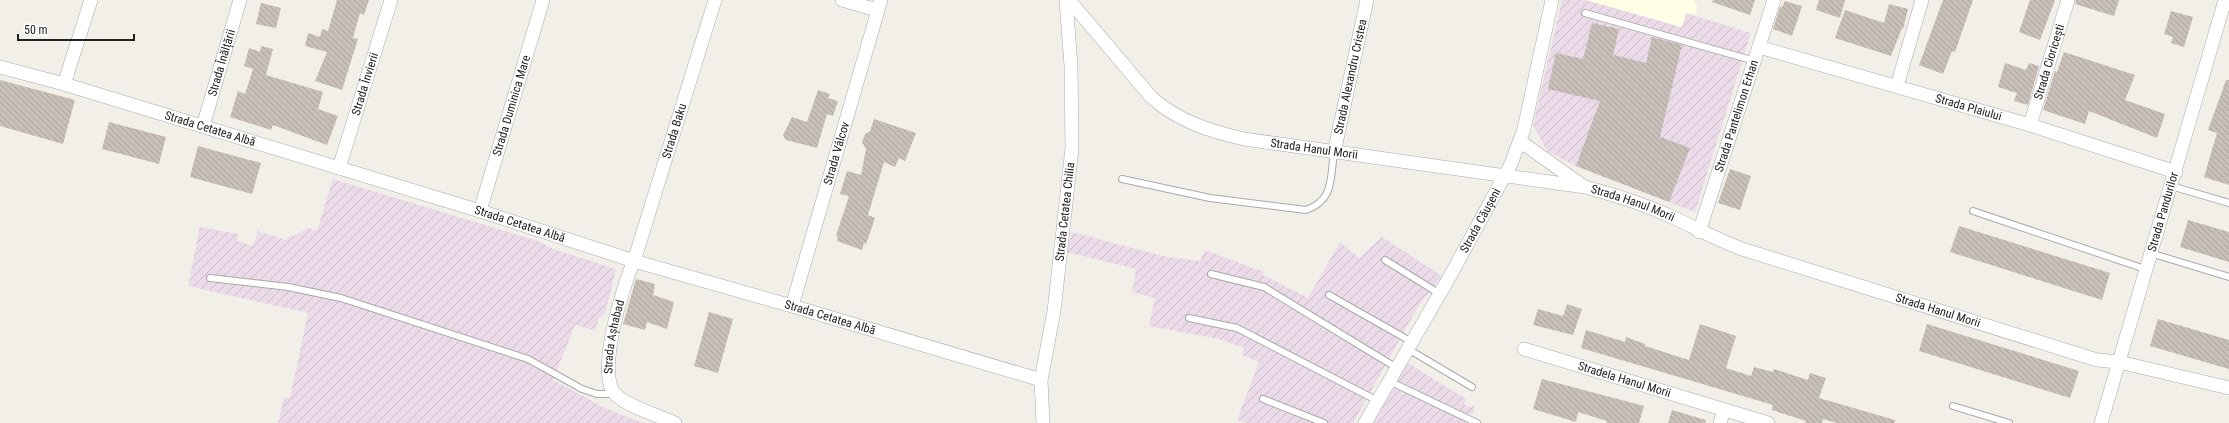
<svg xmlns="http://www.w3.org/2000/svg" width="2229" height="423" viewBox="0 0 2229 423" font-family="'Roboto Condensed',sans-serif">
<defs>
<pattern id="industrial-furrows" width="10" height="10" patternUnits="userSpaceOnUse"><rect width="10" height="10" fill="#ebdbe8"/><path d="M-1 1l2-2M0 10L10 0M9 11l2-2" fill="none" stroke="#c9bcc7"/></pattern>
<pattern id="building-back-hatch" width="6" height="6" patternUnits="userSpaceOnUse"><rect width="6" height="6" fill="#c7bfb8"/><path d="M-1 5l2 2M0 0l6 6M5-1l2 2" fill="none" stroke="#aba49e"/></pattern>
</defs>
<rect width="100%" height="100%" fill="#f2efe9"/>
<g fill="url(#industrial-furrows)">
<path d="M1562,0H1586L1681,27L1686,13L1751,33L1695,212L1576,166L1547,151L1533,125Z"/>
<path d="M333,179L538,241L553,249L616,269L605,314L599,317L595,330L575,325L553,380L605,408L643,423H278L284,397L290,398L308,313L188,286L200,227L238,234L237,241L253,246L258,231L286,240L288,237H292L308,228L317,231Z"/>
<path d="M1072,232L1167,257L1200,261L1205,250L1264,272L1263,275L1308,298L1340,242L1359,258L1382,237L1442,276L1419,305L1353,423H1246L1237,420L1259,362L1242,355L1244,348L1219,339L1149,326L1155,298L1132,292L1136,269L1066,252Z"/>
<path d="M1408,363L1466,399L1464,404L1469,407L1474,406V413L1464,415L1479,423H1373Z"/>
</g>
<path fill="#ffffe5" d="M1586,0H1693L1697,5L1696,15L1686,13L1682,27Z"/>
<g fill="url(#building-back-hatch)">
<path d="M337,0H369L364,15L360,13L353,38L358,39L342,90L315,81L327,52L305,46L308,33L320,37L322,29L328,31Z"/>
<path d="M1713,0H1755L1750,15L1712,2Z"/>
<path d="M1819,0H1845L1840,18L1816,10Z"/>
<path d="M1943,0H1973L1955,52L1952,51L1943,74L1919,65Z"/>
<path d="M2030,0H2055L2040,40L2019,32Z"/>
<path d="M2076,0H2119L2114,16L2075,4Z"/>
<path d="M1785,1L1802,6L1792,36L1773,29L1780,7H1782Z"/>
<path d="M261,3L281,8L276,28L256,24Z"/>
<path d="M1889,4L1908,9L1903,29L1902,28L1891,56L1835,38L1845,10L1884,23Z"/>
<path d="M2171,11L2193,17L2184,47L2171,43L2173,37L2164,34Z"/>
<path d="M1592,23L1619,29L1613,55L1646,63L1652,37L1682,45L1660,137L1690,148L1669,202L1576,166L1600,101L1548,89L1556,53L1583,59Z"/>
<path d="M261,46L273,49L266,75L323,92L318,109L338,116L327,145L273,125L271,130L230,117L238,91L245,94L253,69L244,66L249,48L260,52Z"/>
<path d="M2064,52L2135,75L2125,100L2165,114L2157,138L2089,111L2085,124L2043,110L2055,71L2057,72Z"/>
<path d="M2005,63L2026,70L2029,63L2039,66L2028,105L2014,101L2017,93L1998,87Z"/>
<path d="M0,80L75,100L63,144L0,126Z"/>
<path d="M2226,80H2229V185L2204,177L2217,133L2208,130Z"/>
<path d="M818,90L830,94L828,98L838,101L833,116L827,114L817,148L786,140L783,135L792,117L807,122Z"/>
<path d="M874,119L916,133L905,161L899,158L895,167L884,162L868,215L875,218L866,244L864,243L862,250L837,241L838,237L836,236L849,196L840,194L847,171L861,175L866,149L862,142L865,134L870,131Z"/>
<path d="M109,122L166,137L159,164L102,149Z"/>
<path d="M198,146L261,163L252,194L190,177Z"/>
<path d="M1730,169L1751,176L1740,210L1718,203Z"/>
<path d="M2188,220L2229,232V262L2180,247Z"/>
<path d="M1959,226L2110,273L2102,300L1950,252Z"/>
<path d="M636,279L655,284L653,295L674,302L667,329L647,322L645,330L623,324Z"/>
<path d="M1567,304L1582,309L1573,335L1533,325L1538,309L1563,316Z"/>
<path d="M709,312L733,319L718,373L694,366Z"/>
<path d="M2158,319L2229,340V369L2150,346Z"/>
<path d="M1700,324L1736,336L1726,368L1751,376L1754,367L1773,372L1774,369L1808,380L1810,373L1826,378L1819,398L1895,420V423H1837L1823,419L1822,423H1805L1806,421L1772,410L1773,405L1581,348L1586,330L1625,342L1626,337L1645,344V346L1689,360Z"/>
<path d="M1927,324L2079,371L2070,398L1919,351Z"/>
<path d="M1542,379L1644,406L1639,423H1606L1607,421L1578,412L1576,422L1533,409Z"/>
<path d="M1672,410L1706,420L1705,423H1668Z"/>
</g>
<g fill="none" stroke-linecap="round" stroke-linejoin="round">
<defs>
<g id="service">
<path d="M1585,13L1755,61"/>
<path d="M1122,179L1210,198L1306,210C1334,200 1330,179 1334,153"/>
<path d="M2171,186L2229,203"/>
<path d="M1973,211L2145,269"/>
<path d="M2150,253L2229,277"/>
<path d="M1385,260L1440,294"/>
<path d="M1211,274L1264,287L1397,368"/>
<path d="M210,278L288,287L341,298L528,359L582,389L597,394H615"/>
<path d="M1329,295L1412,342"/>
<path d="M1189,318L1237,328L1378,401"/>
<path d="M1408,349L1472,387"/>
<path d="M1389,381L1477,423"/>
<path d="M1263,399L1324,423"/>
<path d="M1953,406L2009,423"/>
</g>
<g id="minor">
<path d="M842,0L877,10"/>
<path id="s1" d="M1069,0L1151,97C1178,121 1209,131 1244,139L1585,187C1615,195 1644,204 1672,217C1696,228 1718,240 1742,249L2097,360L2119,362L2229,388"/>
<path id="s2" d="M1759,47L2030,125L2176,172"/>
<path id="s3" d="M0,67L64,84L480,211L634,261L792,306L1041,380"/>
<path d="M64,84L91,0"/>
<path d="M1897,86L1922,0"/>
<path id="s4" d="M2030,125L2068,0"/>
<path id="s5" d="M203,126L240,0"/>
<path d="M1521,142L1583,186"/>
<path id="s6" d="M1334,153L1367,0"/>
<path id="s7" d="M339,168L391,0"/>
<path id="s8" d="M480,211L543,0"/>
<path id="s9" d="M1699,232L1774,0"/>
<path id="s10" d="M792,306L881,0"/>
<path id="s11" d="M1524,349L1768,423"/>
<path id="s12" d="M675,423C659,416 626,406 615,394C596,373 623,285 634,261L715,0"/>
<path id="s13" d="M1043,423L1041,380L1054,311L1072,148L1071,66L1066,0"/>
<path id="s14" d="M1365,423L1449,278L1511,164L1524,129L1552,0"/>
<path d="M1720,423L1724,410"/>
<path id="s15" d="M2101,423L2225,0"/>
</g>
</defs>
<use href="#service" stroke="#a9a9a9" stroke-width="8"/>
<use href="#minor" stroke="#a9a9a9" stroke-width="14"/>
<use href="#service" stroke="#fff" stroke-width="6"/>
<use href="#minor" stroke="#fff" stroke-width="13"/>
</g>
<g text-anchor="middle" stroke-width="4" stroke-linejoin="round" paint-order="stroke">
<g font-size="12" fill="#222" stroke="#fff">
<text dy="4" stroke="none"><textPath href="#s4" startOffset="66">Strada Cioricești</textPath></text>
<text dy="4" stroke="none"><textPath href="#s5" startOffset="66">Strada Înălțării</textPath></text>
<text dy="4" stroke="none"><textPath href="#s6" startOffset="78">Strada Alexandru Cristea</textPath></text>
<text dy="4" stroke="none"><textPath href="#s7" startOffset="88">Strada Învierii</textPath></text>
<text dy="4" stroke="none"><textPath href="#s8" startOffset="110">Strada Duminica Mare</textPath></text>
<text dy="4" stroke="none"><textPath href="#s2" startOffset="218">Strada Plaiului</textPath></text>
<text dy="4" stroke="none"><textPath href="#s9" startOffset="122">Strada Pantelimon Erhan</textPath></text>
<text dy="4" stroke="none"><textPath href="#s3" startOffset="219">Strada Cetatea Albă</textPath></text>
<text dy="4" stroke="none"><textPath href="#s12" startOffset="341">Strada Baku</textPath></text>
<text dy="4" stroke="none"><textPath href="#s1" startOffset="301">Strada Hanul Morii</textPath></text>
<text dy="4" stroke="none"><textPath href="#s10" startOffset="159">Strada Vâlcov</textPath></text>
<text dy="4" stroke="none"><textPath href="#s1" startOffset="625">Strada Hanul Morii</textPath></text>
<text dy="4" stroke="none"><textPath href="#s13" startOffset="213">Strada Cetatea Chilia</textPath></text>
<text dy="4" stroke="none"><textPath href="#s15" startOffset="220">Strada Pandurilor</textPath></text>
<text dy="4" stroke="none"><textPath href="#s14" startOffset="233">Strada Căușeni</textPath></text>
<text dy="4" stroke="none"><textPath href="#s3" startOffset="543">Strada Cetatea Albă</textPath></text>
<text dy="4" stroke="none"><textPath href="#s1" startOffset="949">Strada Hanul Morii</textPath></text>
<text dy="4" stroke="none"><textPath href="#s3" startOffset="867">Strada Cetatea Albă</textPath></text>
<text dy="4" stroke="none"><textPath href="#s12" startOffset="126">Strada Așhabad</textPath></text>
<text dy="4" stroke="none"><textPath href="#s11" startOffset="105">Stradela Hanul Morii</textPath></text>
</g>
</g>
<path d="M18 34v6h116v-6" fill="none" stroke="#222222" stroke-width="2"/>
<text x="24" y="34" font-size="12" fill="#222222" stroke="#ffffff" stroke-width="3" paint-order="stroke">50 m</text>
</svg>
